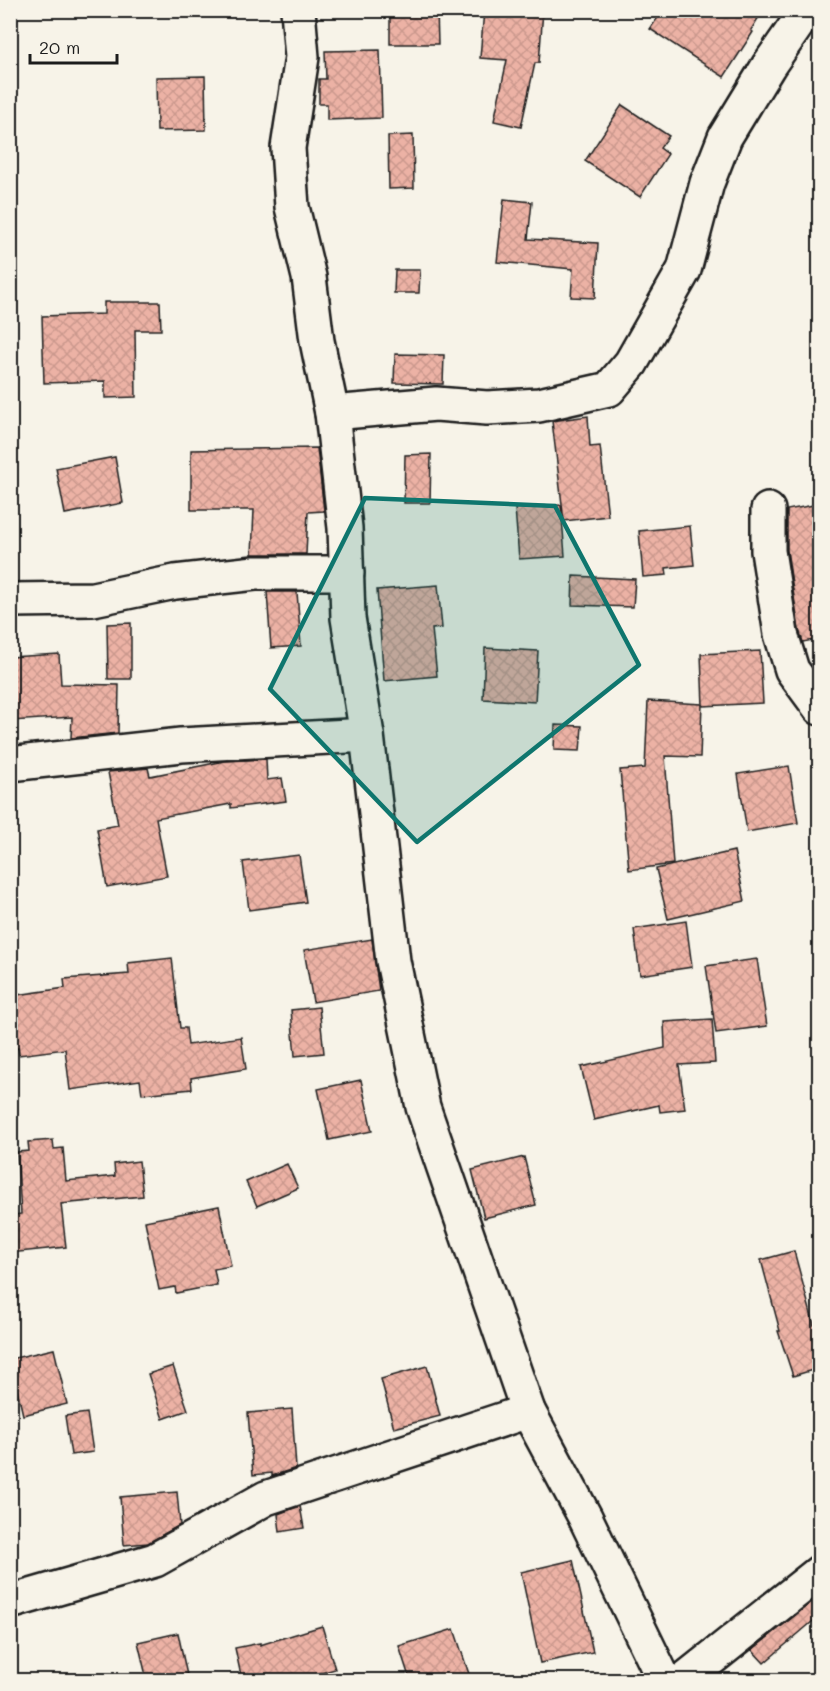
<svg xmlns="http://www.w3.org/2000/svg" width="830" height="1691" viewBox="0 0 830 1691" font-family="Mali,sans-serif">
<defs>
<pattern id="building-cross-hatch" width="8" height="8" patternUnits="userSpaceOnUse" patternTransform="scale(1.5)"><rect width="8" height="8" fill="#ecb2a5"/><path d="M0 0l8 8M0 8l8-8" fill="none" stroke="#ca988d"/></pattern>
</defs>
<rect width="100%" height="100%" fill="#f7f3e8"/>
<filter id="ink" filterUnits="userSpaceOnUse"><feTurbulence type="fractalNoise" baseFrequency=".0167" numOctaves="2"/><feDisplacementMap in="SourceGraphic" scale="12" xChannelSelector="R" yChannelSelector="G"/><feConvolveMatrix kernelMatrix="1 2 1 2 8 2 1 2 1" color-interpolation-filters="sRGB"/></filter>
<g filter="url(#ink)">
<g fill="url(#building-cross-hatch)" stroke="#1c1c1c" stroke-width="1.5">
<path d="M390,10H437L438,44H390Z"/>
<path d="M484,10H543L539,63H535L521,127L494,121L507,60L480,58Z"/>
<path d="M663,10H763L751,30L753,32L724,77L650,29Z"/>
<path d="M380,50L382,118L327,120V104H319V79H326L325,51Z"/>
<path d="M205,76L206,130L157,131L156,77Z"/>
<path d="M622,105L669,136L660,148L668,154L640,197L585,161Z"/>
<path d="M413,135L414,188L389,189L388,136Z"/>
<path d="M504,199L532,202L528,239L598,243L595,298L571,297L573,269L497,262Z"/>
<path d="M395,270H420L419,293H394Z"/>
<path d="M104,302H160L161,330H135L136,397L105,398V381L44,383L42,316L104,314Z"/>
<path d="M395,354L444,355L443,384L394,383Z"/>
<path d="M588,416L590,447L600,446L608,516L564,521L552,421Z"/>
<path d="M317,448L324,511L308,512L306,554H252L254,510H191V450Z"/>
<path d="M431,454L430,503H404L405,455Z"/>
<path d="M115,457L123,503L65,514L56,468Z"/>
<path d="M819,504V639L803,642L799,630L787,550V510Z"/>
<path d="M561,505L565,556L519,559L515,508Z"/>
<path d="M690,526L694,565L666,568L667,575L643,577L639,531Z"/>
<path d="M573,576L635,579L633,607L572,605Z"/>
<path d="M438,585L442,628L432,629L437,676L384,681L377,590Z"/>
<path d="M267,592H297L301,646L271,648Z"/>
<path d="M131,623V679H108L107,624Z"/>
<path d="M485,648L538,651L535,702L483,699Z"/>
<path d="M760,651L763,703L703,706L701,654Z"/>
<path d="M59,654L61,684L119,685L118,733L71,738L72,717L11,721L10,657Z"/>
<path d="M648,701L702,704L700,757L665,756L673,864L629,870L620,770L645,768Z"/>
<path d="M555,725L582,726L580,751L554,750Z"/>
<path d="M266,759L267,780L282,778L286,801L231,808V804L156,818L167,876L107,887L97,829L118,825L108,772L148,768L150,776L225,761Z"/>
<path d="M789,766L798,823L747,832L738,774Z"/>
<path d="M734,851L745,901L668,919L656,869Z"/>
<path d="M299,855L306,902L249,910L243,862Z"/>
<path d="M686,921L692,967L640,975L634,929Z"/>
<path d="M372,939L379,991L313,1002L304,950Z"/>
<path d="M172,958L180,1028H186L188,1045L241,1037L246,1069L191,1078L192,1089L142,1094L140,1080L70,1090L65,1049L19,1055L18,1048L10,1049V996L65,988L64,979L129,974L128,963Z"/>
<path d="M757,959L767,1026L716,1033L706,966Z"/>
<path d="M319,1007L324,1053L295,1056L291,1010Z"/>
<path d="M712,1019L715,1063L679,1065L685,1109L660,1112L659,1105L594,1120L581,1067L665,1048L664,1022Z"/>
<path d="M361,1080L372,1131L329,1140L318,1089Z"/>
<path d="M53,1140L54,1149L63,1148L66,1181L115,1176L114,1164L139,1161L143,1196L61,1204L66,1247L10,1253V1216L21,1214L17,1152L29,1151L28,1142Z"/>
<path d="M524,1157L536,1205L484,1218L472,1170Z"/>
<path d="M287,1164L298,1188L257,1206L246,1182Z"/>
<path d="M219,1206L231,1266L214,1269L217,1285L176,1293L175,1287L159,1290L145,1221Z"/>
<path d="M794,1251L814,1325L819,1321V1368L793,1376L778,1331H780L761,1260Z"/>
<path d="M54,1349L67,1404L23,1415L10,1359Z"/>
<path d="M173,1366L188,1410L163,1419L148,1374Z"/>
<path d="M427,1366L440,1416L394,1428L381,1379Z"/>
<path d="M292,1409L296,1468L272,1476V1473L253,1475L248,1413Z"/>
<path d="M87,1413L93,1452L71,1455L65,1416Z"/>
<path d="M177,1492L180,1525L148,1543L124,1545L120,1497Z"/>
<path d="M300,1506L304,1528L280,1532L278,1514Z"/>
<path d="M573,1560L593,1652L540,1663L521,1572Z"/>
<path d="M819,1596V1616L764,1663L752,1650Z"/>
<path d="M322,1626L335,1669L297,1680L293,1674L263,1680H242L235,1648L260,1643V1645Z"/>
<path d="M454,1629L471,1680H410L399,1646Z"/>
<path d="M178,1633L188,1680H147L138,1642Z"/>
</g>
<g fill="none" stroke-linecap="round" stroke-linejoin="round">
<defs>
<g id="minor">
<path d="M298,10L302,57L288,148L292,207L309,277L317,341L332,413L345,528L348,618L367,735L393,961L423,1107L528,1411L585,1517L664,1680"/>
<path d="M332,413L436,404L487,408L539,405L609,389L631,363L684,270L707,183L725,137L769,65L807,10"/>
<path d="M768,510V551L781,634L792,670L820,708"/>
<path d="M10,600L93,599L175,582L255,573H347"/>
<path d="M10,764L181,745L367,735"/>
<path d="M10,1602L155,1560L266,1498L528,1411"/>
<path d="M684,1680L820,1572"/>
</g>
</defs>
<use href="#minor" stroke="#1c1c1c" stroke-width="38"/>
<use href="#minor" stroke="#f7f3e8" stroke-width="33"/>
</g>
</g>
<path fill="#0f766e" fill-opacity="0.2" stroke="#0f766e" stroke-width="4.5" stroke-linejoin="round" d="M365,498L555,506L639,665L417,842L270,689Z"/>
<rect width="830" height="1691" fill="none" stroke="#f7f3e8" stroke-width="36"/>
<rect x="18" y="18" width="794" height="1655" fill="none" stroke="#1c1c1c" stroke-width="2" filter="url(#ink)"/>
<path d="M30 54v9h87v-9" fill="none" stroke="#1c1c1c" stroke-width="3"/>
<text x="39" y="54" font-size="18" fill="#1c1c1c" stroke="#f7f3e8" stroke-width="4.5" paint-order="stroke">20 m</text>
</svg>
